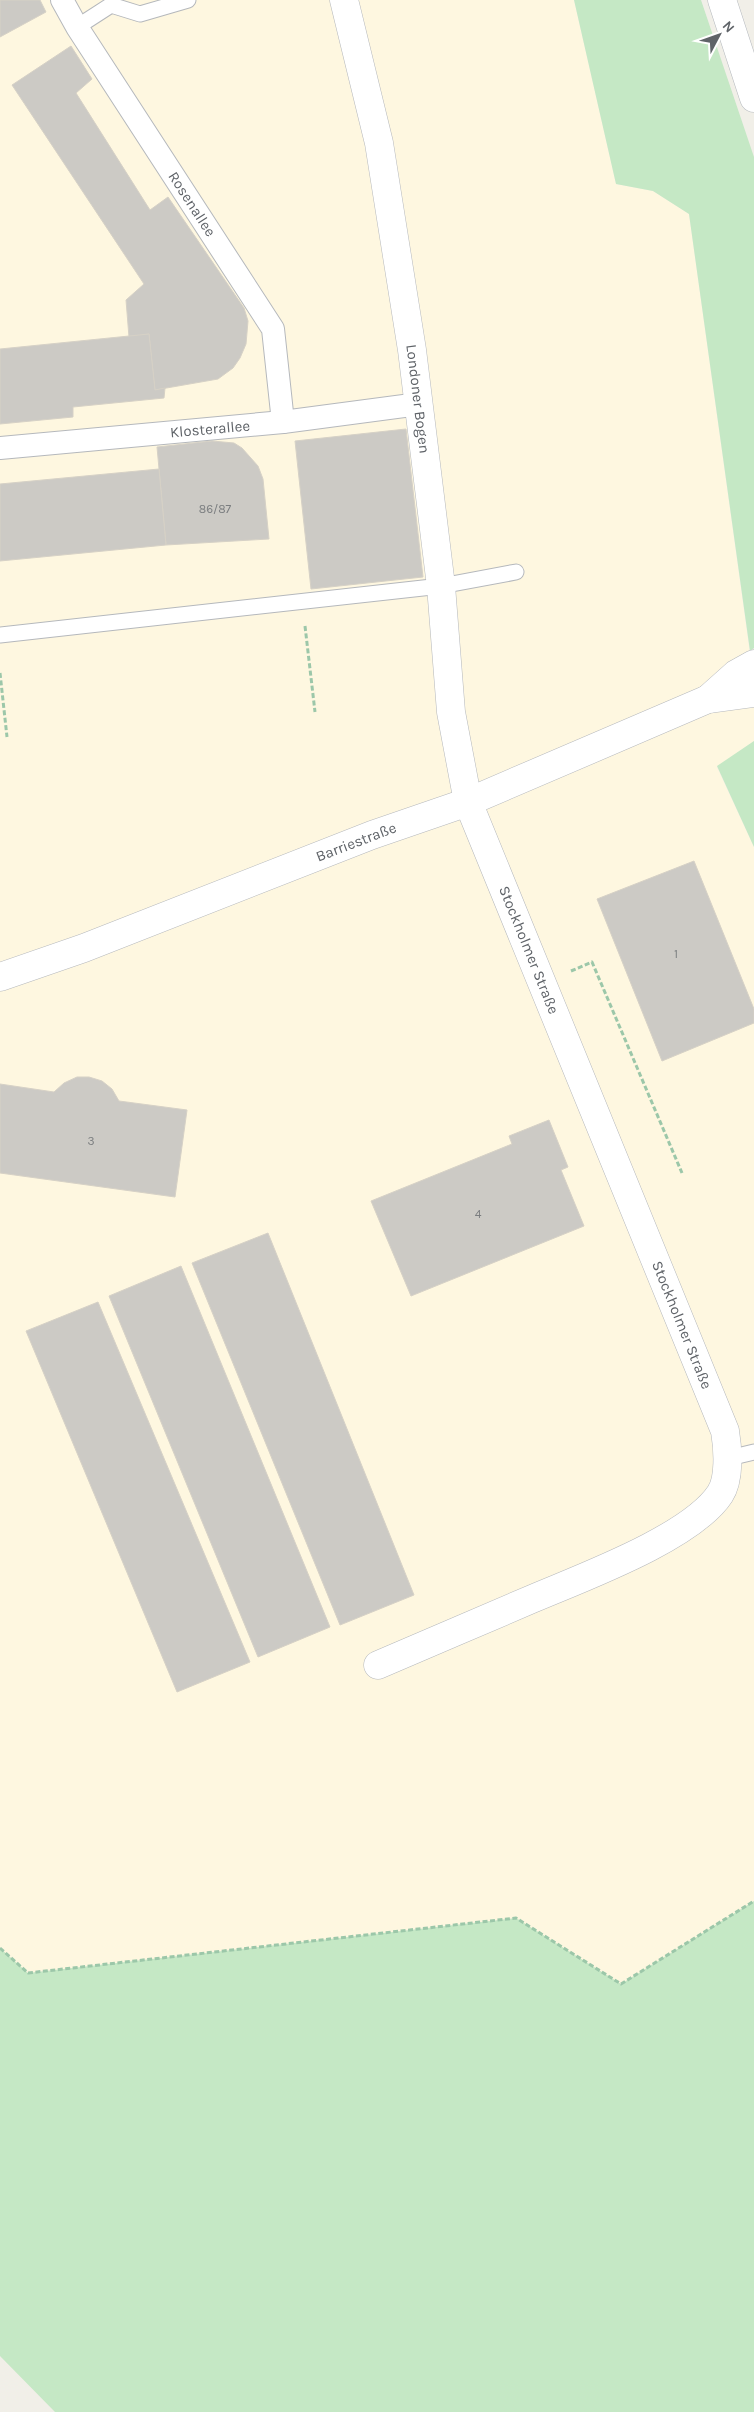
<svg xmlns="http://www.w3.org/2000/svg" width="754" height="2412" viewBox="0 0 754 2412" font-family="Karla,sans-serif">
<rect width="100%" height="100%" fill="#f1efe8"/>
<path fill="#fef7e0" d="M0,0H574L616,184L653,191L689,214L754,682V741L717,767L754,847V1901L621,1984L516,1918L28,1973L0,1948Z"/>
<g fill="#c5e8c5">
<path d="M574,0H701L754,157V648L750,651L689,214L653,191L616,184Z"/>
<path d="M754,741V847L717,766Z"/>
<path d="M754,1901V2412H55L0,2356V1948L28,1973L516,1918L621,1984Z"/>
</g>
<g fill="#cccac5" stroke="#d6d1c6">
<path d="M0,0H40L46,12L0,37Z"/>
<path d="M71,46L92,79L76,93L150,210L168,197L244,308L248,321L246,344L240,358L233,368L218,379L155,390L149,334L129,337L126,300L144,284L12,85Z"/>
<path d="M149,334L155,390L165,388L164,398L73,407V417L0,424V349Z"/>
<path d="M406,429L423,577L311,589L295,441Z"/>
<path d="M212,441L234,443L242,448L258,466L263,479L269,539L166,545L157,447Z"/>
<path d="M159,469L166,545L0,561V484Z"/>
<path d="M694,861L754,1009V1023L662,1061L597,899Z"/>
<path d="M77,1077H89L102,1081L112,1089L119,1101L187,1110L175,1197L0,1173V1084L54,1092L64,1083Z"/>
<path d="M549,1120L568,1167L561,1170L584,1226L411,1296L371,1201L512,1144L509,1136Z"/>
<path d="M268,1233L414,1595L340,1625L192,1263Z"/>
<path d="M181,1266L330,1627L258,1657L109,1296Z"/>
<path d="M98,1302L250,1662L177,1692L26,1331Z"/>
</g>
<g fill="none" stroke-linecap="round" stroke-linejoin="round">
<defs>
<g id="service">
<path d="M77,27L111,5L140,14L188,0"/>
<path d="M0,635L441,586L516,572"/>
<path d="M729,1458L754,1452"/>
</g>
<g id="pedestrian">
<path d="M62,0L77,27L273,329L283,422"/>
<path d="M0,448L283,422L419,404"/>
</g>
<g id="minor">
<path d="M344,0L379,143L412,350L441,586L451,712L468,802L725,1431C728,1449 730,1479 720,1494C691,1538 581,1578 532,1599C481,1621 429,1643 378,1665"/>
<path d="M708,699L736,674L754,664"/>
<path d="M0,977L84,948L372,835L468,802L708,699L754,693"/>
</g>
<path id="secondary" d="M722,0L754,98"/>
</defs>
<use href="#service" stroke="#b5b8bc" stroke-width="17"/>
<use href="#pedestrian" stroke="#b5b8bc" stroke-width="24"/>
<use href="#minor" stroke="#b5b8bc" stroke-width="29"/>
<use href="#secondary" stroke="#b6babf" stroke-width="29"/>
<g stroke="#9cc7a9" stroke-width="3" stroke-dasharray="5 2.5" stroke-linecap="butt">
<path d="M305,626L315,712"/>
<path d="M0,673L7,737"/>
<path d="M571,971L592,962L682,1173"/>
<path d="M0,1948L28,1973L516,1918L621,1984L754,1901"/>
</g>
<use href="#service" stroke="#fff" stroke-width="15"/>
<use href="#pedestrian" stroke="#fff" stroke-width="22"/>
<use href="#minor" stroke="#fff" stroke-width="28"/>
<use href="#secondary" stroke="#fff" stroke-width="28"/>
</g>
<g text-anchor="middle" stroke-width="5" stroke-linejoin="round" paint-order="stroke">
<g font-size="12" fill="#7a7d7f">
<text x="215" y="513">86/87</text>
<text x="676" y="958">1</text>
<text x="91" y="1145">3</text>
<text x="478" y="1218">4</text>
</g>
<g font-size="15" fill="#5f6368" stroke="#fff">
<text transform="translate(192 204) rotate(57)" y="5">Rosenallee</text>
<text transform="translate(418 399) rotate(83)" y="5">Londoner Bogen</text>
<text transform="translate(210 429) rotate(-5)" y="5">Klosterallee</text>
<text transform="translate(356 842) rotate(-21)" y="5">Barriestraße</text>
<text transform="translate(529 950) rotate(68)" y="5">Stockholmer Straße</text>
<text transform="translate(682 1325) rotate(68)" y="5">Stockholmer Straße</text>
</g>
</g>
<g transform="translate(719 35) rotate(49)" stroke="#ffffff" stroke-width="4" paint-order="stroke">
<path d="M0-4L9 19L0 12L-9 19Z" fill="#5f6368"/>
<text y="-8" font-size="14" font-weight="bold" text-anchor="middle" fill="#5f6368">N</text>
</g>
</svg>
